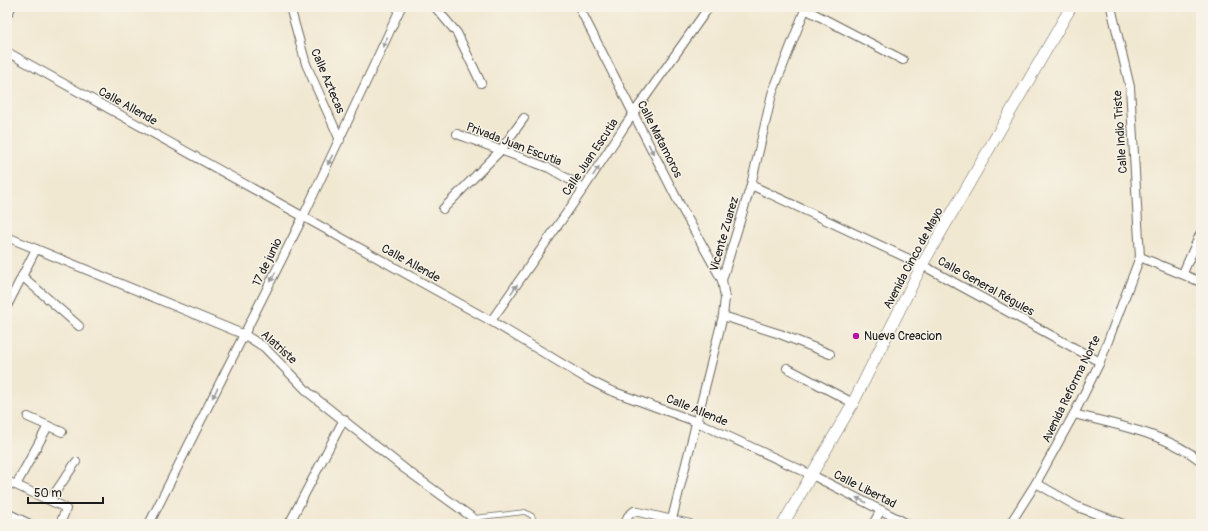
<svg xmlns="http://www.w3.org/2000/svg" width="1208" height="531" viewBox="0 0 1208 531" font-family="Pangolin,sans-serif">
<rect width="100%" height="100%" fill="#f7f3e8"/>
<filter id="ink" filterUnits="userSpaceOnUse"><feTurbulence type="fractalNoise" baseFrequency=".025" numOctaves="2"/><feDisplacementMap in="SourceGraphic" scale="8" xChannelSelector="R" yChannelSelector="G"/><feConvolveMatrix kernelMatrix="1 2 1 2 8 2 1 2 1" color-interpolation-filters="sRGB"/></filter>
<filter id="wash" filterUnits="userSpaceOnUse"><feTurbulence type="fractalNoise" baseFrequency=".012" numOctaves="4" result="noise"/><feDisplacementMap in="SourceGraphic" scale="16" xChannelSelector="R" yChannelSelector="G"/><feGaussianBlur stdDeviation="0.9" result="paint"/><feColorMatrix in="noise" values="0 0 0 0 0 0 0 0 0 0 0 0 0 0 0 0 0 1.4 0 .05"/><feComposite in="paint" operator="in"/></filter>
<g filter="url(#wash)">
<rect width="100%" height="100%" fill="#f1e8d1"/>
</g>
<g filter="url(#ink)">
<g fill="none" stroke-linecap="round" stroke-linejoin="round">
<defs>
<path id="lane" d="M473,518L525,512L532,516L536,524"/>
<g id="street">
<path d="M290,7L306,64L340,140"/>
<path d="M435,7L457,33L481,83"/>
<path d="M579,7L680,205L722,280"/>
<path d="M805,9L903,60"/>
<path d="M7,52L491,321L589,380L609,390L697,422L812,475L908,524"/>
<path d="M457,134L549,168L584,188"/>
<path d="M751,185L922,265L1100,362"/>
<path d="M443,209L500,151L524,118"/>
<path d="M7,237L245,335L264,347L309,393L405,469L473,518L478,524"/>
<path d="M1140,257L1201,282"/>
<path d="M1183,273L1201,232"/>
<path d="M22,276L79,326"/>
<path d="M7,306L36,249"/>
<path d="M723,316L780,334L830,354"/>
<path d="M491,321L584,188L624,127L709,7"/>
<path d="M787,368L853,403"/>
<path d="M1074,414C1116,425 1167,434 1201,461"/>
<path d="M28,417L62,432"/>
<path d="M7,481L64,507L66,509L60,524"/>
<path d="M1036,483L1078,507L1123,524"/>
<path d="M16,485L48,426"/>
<path d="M50,500L76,462"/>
<path d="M7,513L30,524"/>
<path d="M672,519L723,316L725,298L722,280L751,185L772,94L806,7"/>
<path d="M149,524L303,217L401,7"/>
<path d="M289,524L344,419"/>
<path d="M625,524L628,516L634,511L690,524"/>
<path d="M873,524L881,510"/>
<path d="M1010,524L1036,483L1074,414L1100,362L1140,257L1130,87L1111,7"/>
</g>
<path id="secondary" d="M783,524L853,403L922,265L1071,7"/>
<path id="primary" d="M7,11L9,7"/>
</defs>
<use href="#lane" stroke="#67635b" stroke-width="5.5"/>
<use href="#street" stroke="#67635b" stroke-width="10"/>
<use href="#secondary" stroke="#67635b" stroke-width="12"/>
<use href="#primary" stroke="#67635b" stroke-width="14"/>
<use href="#lane" stroke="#fff" stroke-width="4"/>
<use href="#street" stroke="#fff" stroke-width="8"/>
<use href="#secondary" stroke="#fff" stroke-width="11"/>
<use href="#primary" stroke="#fff" stroke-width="12"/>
</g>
<defs><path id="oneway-solid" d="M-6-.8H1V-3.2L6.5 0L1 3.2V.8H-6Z"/></defs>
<g fill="#999">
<use href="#oneway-solid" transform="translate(385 42) rotate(115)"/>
<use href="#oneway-solid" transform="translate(651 149) rotate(63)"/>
<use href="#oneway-solid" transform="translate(330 160) rotate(116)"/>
<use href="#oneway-solid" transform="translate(596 171) rotate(-57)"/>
<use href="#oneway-solid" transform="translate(273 277) rotate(116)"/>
<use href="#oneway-solid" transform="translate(514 289) rotate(-55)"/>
<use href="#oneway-solid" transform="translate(215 393) rotate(117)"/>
<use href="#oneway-solid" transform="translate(861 500) rotate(-153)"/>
</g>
</g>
<circle fill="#b5179e" stroke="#f7f3e8" stroke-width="1.5" cx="856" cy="336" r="4"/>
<g text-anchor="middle" stroke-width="3" stroke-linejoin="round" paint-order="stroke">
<g font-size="12" fill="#1c1c1c" stroke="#f7f3e8">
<text transform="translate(328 81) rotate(67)" y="4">Calle Aztecas</text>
<text transform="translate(128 106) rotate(29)" y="4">Calle Allende</text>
<text transform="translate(1120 132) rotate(-94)" y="4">Calle Indio Triste</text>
<text transform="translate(660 139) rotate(63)" y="4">Calle Matamoros</text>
<text transform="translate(514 144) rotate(21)" y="4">Privada Juan Escutia</text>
<text transform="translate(590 157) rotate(-56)" y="4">Calle Juan Escutia</text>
<text transform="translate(724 234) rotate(-74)" y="4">Vicente Zuarez</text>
<text transform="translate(913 258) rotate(-62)" y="4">Avenida Cinco de Mayo</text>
<text transform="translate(267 262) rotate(-64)" y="4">17 de junio</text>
<text transform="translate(411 263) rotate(29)" y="4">Calle Allende</text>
<text transform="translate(986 286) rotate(29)" y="4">Calle General Régules</text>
<text transform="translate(279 347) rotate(42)" y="4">Alatriste</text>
<text transform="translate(1071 389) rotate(-64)" y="4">Avenida Reforma Norte</text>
<text transform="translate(697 410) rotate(22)" y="4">Calle Allende</text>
<text transform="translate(865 489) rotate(27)" y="4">Calle Libertad</text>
</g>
<g font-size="12" fill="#1c1c1c" stroke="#f7f3e8" text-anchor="start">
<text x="864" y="340">Nueva Creacion</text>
</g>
</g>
<rect width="1208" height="531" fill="none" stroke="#f7f3e8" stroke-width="24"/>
<path d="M28 497v6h75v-6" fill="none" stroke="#1c1c1c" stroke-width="2"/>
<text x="34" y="497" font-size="12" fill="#1c1c1c" stroke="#f7f3e8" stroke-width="3" paint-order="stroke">50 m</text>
</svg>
